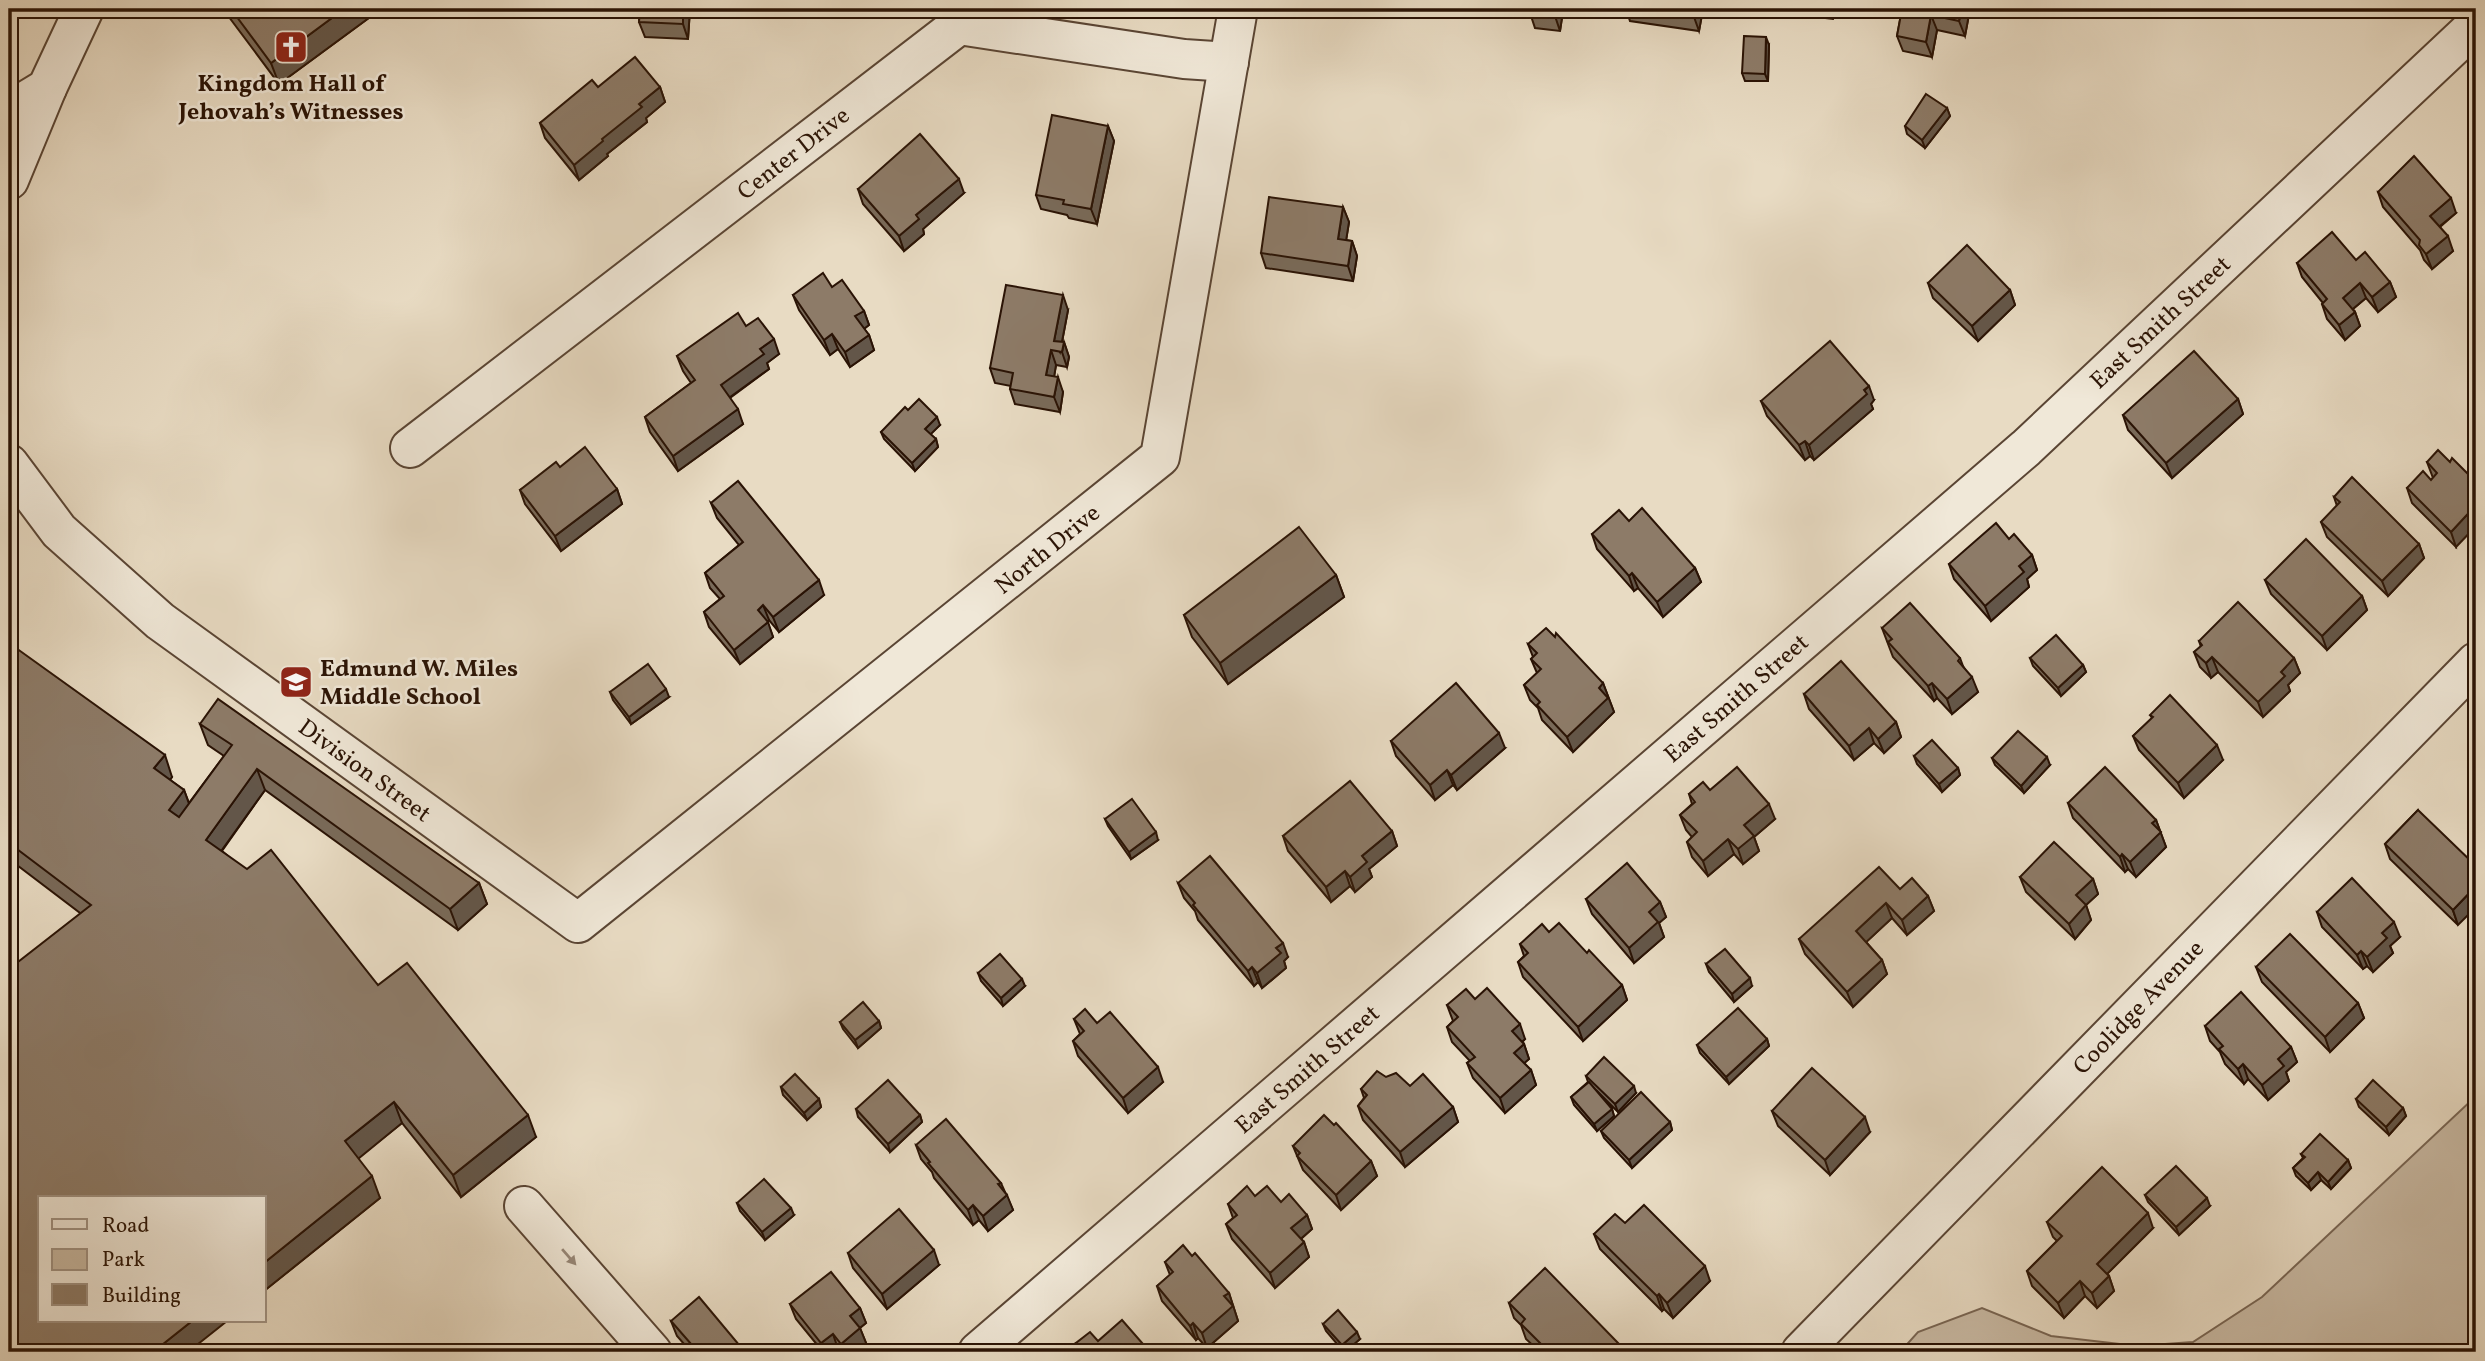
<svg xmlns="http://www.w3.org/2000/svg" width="2485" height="1361" viewBox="0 0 2485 1361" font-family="Vollkorn,serif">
<rect width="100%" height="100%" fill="#e8dbc3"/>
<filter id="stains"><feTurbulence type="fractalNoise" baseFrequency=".00286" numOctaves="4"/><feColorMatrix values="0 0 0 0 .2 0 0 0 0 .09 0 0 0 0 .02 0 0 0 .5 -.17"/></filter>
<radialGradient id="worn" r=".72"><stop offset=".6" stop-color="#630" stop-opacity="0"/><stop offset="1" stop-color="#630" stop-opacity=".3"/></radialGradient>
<path fill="#c8b9a3" stroke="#796654" stroke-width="2" d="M2476,1096V1352H1900L1918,1332L1982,1308L2051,1336L2137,1346L2193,1342L2262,1297Z"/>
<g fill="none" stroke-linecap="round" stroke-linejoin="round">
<defs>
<g id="minor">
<path d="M9,111L47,88L84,9"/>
<path d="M9,180L47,88"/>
<path d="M410,448L959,25L1184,59L1229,62"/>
<path d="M9,464L59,531L160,621L578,923L1160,457L1238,9"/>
<path d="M524,1206L652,1352"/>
<path d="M978,1352L2026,448L2476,25"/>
<path d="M1801,1352L2476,662"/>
</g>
</defs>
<use href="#minor" stroke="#5a4534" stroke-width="42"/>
<use href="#minor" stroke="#f0e8d8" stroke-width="38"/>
</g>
<g fill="#796a59" stroke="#2a1305" stroke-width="2">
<path d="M223,9H381L279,84Z"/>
<path d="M640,9H690L688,39L645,37L639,22Z"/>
<path d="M1523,9H1573L1572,13L1563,11L1560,31L1535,28L1531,16H1526Z"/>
<path d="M1626,9H1703L1699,31L1630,21Z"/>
<path d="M1814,9H1839V11L1834,10L1833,19L1817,17Z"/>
<path d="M1902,9H1970L1965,36L1937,30L1932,57L1903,51L1897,36Z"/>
<path d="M1769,45L1768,81H1745L1742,73Z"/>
<path d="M598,87H660L665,102L646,118L647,122L607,154L608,156L579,180L545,138L540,123Z"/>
<path d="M1947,108L1950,116L1925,148L1907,134L1905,126Z"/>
<path d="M1108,126L1114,141L1097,224L1069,218L1067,215L1041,209L1036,195Z"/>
<path d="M858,189L964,193L923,229L924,234L904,251L863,204Z"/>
<path d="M2378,192L2456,213L2440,227L2453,251L2432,269L2424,260L2420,250L2383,207Z"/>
<path d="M1343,207L1349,222L1346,240L1352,241L1357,256L1353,281L1266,268L1261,253Z"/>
<path d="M2476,237V256L2472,251L2469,243Z"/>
<path d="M2356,260L2390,282L2396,297L2378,312L2366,298L2353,309L2355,312L2360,326L2345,340L2327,319L2322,304L2323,303L2302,277L2297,263Z"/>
<path d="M1928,283L2010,290L2015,305L1978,341L1933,298Z"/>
<path d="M832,287L864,311L869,325L864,329L869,335L874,350L850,367L838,349L830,355L799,310L793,295Z"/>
<path d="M1068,310L1062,342H1064L1069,357L1067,367L1056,365L1054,376L1063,392L1060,412L1015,404L1010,389L1011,386L995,383L990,368Z"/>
<path d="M746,326L779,354L767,363L769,369L730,398L743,424L678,471L650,432L645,417L691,383L683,371L677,356Z"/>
<path d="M2238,399L2243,414L2172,478L2128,430L2123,415Z"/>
<path d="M1874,400L1871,404L1873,409L1814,460L1810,456L1805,460L1767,416L1761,401Z"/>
<path d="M908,410L940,425L930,434L936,439L938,447L915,471L884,439L881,432Z"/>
<path d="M2427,462H2450L2456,547L2412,503L2407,488L2431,480L2433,478Z"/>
<path d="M560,467L617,489L622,504L561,551L525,504L520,490Z"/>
<path d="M2334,497L2419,544L2424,558L2388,596L2327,537L2321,522L2337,506Z"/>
<path d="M711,503L824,595L779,632L769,620L767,621L773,637L740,664L709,627L704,612L720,599L710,588L705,573L739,545L717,518Z"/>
<path d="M1629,521L1695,568L1701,582L1663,617L1638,588L1634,591L1597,549L1592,534Z"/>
<path d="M2009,539L2032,555L2037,570L2027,579L2029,587L1991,621L1954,579L1949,564Z"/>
<path d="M1336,575L1344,597L1228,684L1192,637L1184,615Z"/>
<path d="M2265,580L2362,596L2367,610L2327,650L2271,594Z"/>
<path d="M1882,628L1960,658L1963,666L1978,692L1952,714L1937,698L1934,701L1893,657Z"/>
<path d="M2199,641L2294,658L2300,673L2288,685L2290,691L2263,717L2218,672L2211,678L2200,667L2194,652L2201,647Z"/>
<path d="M9,643L172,777L170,780L184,790L189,803L224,756L208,745L200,724L479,883L487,904L458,930L265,790L222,851L378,985L536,1137L461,1197L402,1123L358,1158L380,1198L264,1291V1198L80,913L9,859Z"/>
<path d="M1528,644L1603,683L1614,712L1573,752L1542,720L1538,708L1530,700L1524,685L1537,673L1531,659L1533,657Z"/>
<path d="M2030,658L2083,665L2086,672L2061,696L2033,666Z"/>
<path d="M610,692L669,697L631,724L613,700Z"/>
<path d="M1804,694L1896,722L1901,737L1884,753L1874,743L1854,760L1809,709Z"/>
<path d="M2150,715L2223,760L2184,798L2139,750L2133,736L2152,718Z"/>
<path d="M1391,741L1505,748L1457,790L1453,785L1435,800L1396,756Z"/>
<path d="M1914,756L1958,768L1960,775L1942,792L1917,764Z"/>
<path d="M1992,758L2050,765L2024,793L1995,765Z"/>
<path d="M1710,790L1775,819L1754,837L1759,851L1743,864L1734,854L1708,876L1692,857L1687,842L1692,837L1686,830L1680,815L1692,804L1689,794Z"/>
<path d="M2068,803L2156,820L2166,847L2136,877L2128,869L2125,872L2073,818Z"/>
<path d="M2418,810L2458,925L2390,859L2385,844Z"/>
<path d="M1105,819L1158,840L1131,859L1108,826Z"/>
<path d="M1392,831L1397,846L1369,869L1372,877L1355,892L1350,886L1331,902L1288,851L1283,836Z"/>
<path d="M2020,877L2093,879L2098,894L2086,905L2091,920L2075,939L2026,892Z"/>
<path d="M1178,883L1288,957L1284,961L1286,968L1262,988L1258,982L1254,986L1198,920L1195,911L1184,898Z"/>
<path d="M1900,889L1928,896L1934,911L1907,935L1892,918L1866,942L1882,960L1887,974L1853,1007L1805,954L1799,939Z"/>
<path d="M1586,899L1660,902L1666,917L1659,923L1664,937L1634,963L1592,914Z"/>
<path d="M2317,912L2400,937L2390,946L2393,953L2373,972L2367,966L2363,969L2322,927Z"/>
<path d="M1549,932L1622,985L1627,1000L1583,1041L1523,977L1518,962L1524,956L1520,944Z"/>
<path d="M1706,964L1752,986L1734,1002L1709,972Z"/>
<path d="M2256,967L2358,1003L2364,1018L2330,1052L2262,982Z"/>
<path d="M978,973L1025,986L1003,1006L981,981Z"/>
<path d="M1475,999L1525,1039L1522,1042L1524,1044L1529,1059L1524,1063L1531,1070L1536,1085L1505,1113L1473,1078L1467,1063L1470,1061L1452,1042L1447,1027L1453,1021L1447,1005Z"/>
<path d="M1074,1019L1097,1023L1163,1082L1128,1113L1078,1056L1073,1041L1080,1034Z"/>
<path d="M879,1021L881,1028L858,1048L843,1029L840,1022Z"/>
<path d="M2205,1026L2291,1047L2297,1062L2286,1072L2289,1081L2268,1100L2248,1079L2244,1084L2225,1064L2220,1052L2210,1041Z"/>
<path d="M1767,1039L1769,1046L1729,1084L1700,1053L1697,1045Z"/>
<path d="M1586,1076L1636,1093L1618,1112L1596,1090L1612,1109L1614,1116L1597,1131L1574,1105L1571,1097L1588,1082Z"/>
<path d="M1386,1077L1410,1086L1453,1107L1458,1122L1405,1167L1363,1120L1358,1106L1364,1098L1361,1089Z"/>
<path d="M781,1087L819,1099L821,1107L807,1120L783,1095Z"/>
<path d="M2356,1099L2403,1108L2406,1116L2389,1135L2359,1107Z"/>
<path d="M856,1109L920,1115L922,1122L890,1152L858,1117Z"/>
<path d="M1772,1111L1870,1132L1830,1175L1778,1126Z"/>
<path d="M1670,1122L1672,1130L1632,1168L1604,1138L1601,1131Z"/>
<path d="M916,1145L1001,1183L1013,1210L988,1231L979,1220L973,1225L934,1178L932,1172L921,1159Z"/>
<path d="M1293,1146L1371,1161L1377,1176L1341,1210L1303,1170Z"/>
<path d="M2301,1154L2348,1160L2351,1168L2331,1189L2321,1180L2311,1190L2296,1176L2293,1168L2303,1158Z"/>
<path d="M2145,1195L2210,1206L2179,1235L2148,1202Z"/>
<path d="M1255,1196L1281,1202L1307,1215L1312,1229L1301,1239L1304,1242L1309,1257L1275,1288L1232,1239L1226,1224L1233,1218L1228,1204Z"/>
<path d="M737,1203L794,1215L765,1240L740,1211Z"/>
<path d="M2047,1222L2153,1228L2107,1274L2109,1276L2114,1291L2097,1308L2085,1296L2064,1318L2032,1286L2027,1271L2057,1241L2053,1237Z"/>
<path d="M1625,1223L1710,1281L1673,1318L1664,1309L1662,1311L1600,1249L1594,1234Z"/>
<path d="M848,1253L939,1265L887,1309L853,1268Z"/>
<path d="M1192,1256L1229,1293L1238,1321L1207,1348L1198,1338L1196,1340L1162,1301L1157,1286L1170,1275L1165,1262Z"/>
<path d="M1509,1303L1620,1345L1622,1352H1540L1526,1339L1521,1325L1514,1318Z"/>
<path d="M790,1304L860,1308L866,1323L860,1328L866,1343L855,1352H841L838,1349L833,1352H823L796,1319Z"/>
<path d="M671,1321L745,1352H691L677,1336Z"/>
<path d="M1323,1324L1360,1339L1344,1352L1326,1331Z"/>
<path d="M1098,1341L1150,1352H1080L1076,1343Z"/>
</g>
<g fill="#635649" stroke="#2a1305" stroke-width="2">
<path d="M344,9H381L279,84L271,63Z"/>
<path d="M683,9H690L688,39L683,24Z"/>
<path d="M1556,9H1562L1563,11L1560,31L1555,16Z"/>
<path d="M1695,9H1703L1699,31L1694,17Z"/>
<path d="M1829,9H1833L1834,10L1833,19Z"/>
<path d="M1962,9H1970L1965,36L1959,21Z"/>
<path d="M1931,15L1937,30L1932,57L1926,42Z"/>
<path d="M1766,37L1769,45L1768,81L1765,74Z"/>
<path d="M660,87L665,102L646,118L647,122L607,154L608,156L579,180L574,165L639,104Z"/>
<path d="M1947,108L1950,116L1925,148L1922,140Z"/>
<path d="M1108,126L1114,141L1097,224L1091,209Z"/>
<path d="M959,179L964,193L923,229L924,234L904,251L899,236L916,215Z"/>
<path d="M2451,198L2456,213L2435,230L2430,216Z"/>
<path d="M1343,207L1349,222L1344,254L1338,239Z"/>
<path d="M2448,236L2453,251L2432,269L2426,254Z"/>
<path d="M1352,241L1357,256L1353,281L1348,266Z"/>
<path d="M2390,282L2396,297L2378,312L2372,297Z"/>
<path d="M2360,283L2366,298L2348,313L2343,298Z"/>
<path d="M2010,290L2015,305L1978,341L1972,326Z"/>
<path d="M1063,295L1068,310L1060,352L1054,341Z"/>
<path d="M864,311L869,325L861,331L855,316Z"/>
<path d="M2355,312L2360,326L2345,340L2339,325Z"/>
<path d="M832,334L838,349L830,355L824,340Z"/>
<path d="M869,335L874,350L850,367L845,352Z"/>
<path d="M774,339L779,354L767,363L769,369L726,400L721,385L760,349Z"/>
<path d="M1064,342L1069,357L1067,367L1062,352Z"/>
<path d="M1051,350L1056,365L1052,390L1046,375Z"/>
<path d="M1058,377L1063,392L1060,412L1054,397Z"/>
<path d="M1869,386L1874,400L1871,404L1873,409L1814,460L1809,445Z"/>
<path d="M2238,399L2243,414L2172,478L2166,463Z"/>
<path d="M738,409L743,424L678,471L673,456Z"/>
<path d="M937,417L940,425L928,437L925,429Z"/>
<path d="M936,439L938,447L915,471L912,463Z"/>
<path d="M1805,441L1810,456L1805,460L1799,445Z"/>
<path d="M617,489L622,504L561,551L555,536Z"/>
<path d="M2476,505V526L2456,547L2451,532Z"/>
<path d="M2419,544L2424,558L2388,596L2382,581Z"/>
<path d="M2032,555L2037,570L2027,579L2029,587L1991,621L1985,606L2019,566Z"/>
<path d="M1695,568L1701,582L1663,617L1657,602Z"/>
<path d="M1632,573L1638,588L1634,591L1629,576Z"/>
<path d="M1336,575L1344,597L1228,684L1220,663Z"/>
<path d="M819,580L824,595L779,632L773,617Z"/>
<path d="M2362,596L2367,610L2327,650L2322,636Z"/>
<path d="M763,605L769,620L763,625L758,610Z"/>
<path d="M768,622L773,637L740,664L734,650Z"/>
<path d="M2212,657L2218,672L2211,678L2206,663Z"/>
<path d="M2294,658L2300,673L2288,685L2290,691L2263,717L2258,702L2281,672Z"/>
<path d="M2083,665L2086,672L2061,696L2058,688Z"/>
<path d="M1972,677L1978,692L1952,714L1947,699Z"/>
<path d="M1603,683L1614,712L1573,752L1567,737L1599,688Z"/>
<path d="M1932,683L1937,698L1934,701L1928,686Z"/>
<path d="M666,689L669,697L631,724L629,717Z"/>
<path d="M1896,722L1901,737L1884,753L1878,739Z"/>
<path d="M1869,728L1874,743L1854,760L1849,746Z"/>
<path d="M1499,733L1505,748L1457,790L1451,775Z"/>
<path d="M2217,745L2223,760L2184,798L2178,783Z"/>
<path d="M165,755L172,777L162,790L154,768Z"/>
<path d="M2047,757L2050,765L2024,793L2021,786Z"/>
<path d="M1958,768L1960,775L1942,792L1939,784Z"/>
<path d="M257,769L265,790L214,861L206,840Z"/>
<path d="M1447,770L1453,785L1435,800L1430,785Z"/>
<path d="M184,790L192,812L177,831L169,810Z"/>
<path d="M1769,804L1775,819L1754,837L1759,851L1743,864L1738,849L1744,825Z"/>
<path d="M2156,820L2166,847L2136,877L2130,862L2152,823Z"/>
<path d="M1392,831L1397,846L1369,869L1372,877L1355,892L1350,877L1362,856Z"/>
<path d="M1156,832L1158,840L1131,859L1129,852Z"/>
<path d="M1728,839L1734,854L1708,876L1703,861Z"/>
<path d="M2122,854L2128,869L2125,872L2120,857Z"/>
<path d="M1345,871L1350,886L1331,902L1326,887Z"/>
<path d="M2093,879L2098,894L2086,905L2091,920L2075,939L2069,924L2076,895Z"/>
<path d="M479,883L487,904L458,930L450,909Z"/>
<path d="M2476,886V907L2458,925L2453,910Z"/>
<path d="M1928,896L1934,911L1907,935L1902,920Z"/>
<path d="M1660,902L1666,917L1659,923L1664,937L1634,963L1629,948L1649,912Z"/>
<path d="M1886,903L1892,918L1862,946L1856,931Z"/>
<path d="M2394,922L2400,937L2390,946L2393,953L2373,972L2367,957L2382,933Z"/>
<path d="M1283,943L1288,957L1284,961L1286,968L1262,988L1257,973L1276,948Z"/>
<path d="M2361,951L2367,966L2363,969L2357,955Z"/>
<path d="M1882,960L1887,974L1853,1007L1847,992Z"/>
<path d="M1252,967L1258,982L1254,986L1248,971Z"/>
<path d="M1750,978L1752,986L1734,1002L1732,994Z"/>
<path d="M1022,979L1025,986L1003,1006L1001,998Z"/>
<path d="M1622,985L1627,1000L1583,1041L1578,1027Z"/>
<path d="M2358,1003L2364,1018L2330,1052L2325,1037Z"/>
<path d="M879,1021L881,1028L858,1048L855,1040Z"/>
<path d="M1520,1024L1525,1039L1518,1046L1512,1031Z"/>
<path d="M1767,1039L1769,1046L1729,1084L1726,1077Z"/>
<path d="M1524,1044L1529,1059L1520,1067L1514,1053Z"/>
<path d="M2291,1047L2297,1062L2286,1072L2289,1081L2268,1100L2262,1085L2278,1059Z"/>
<path d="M2243,1064L2248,1079L2244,1084L2238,1069Z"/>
<path d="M1158,1067L1163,1082L1128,1113L1123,1098Z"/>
<path d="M1531,1070L1536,1085L1505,1113L1500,1098Z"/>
<path d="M1634,1086L1636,1093L1618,1112L1615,1104Z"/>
<path d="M819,1099L821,1107L807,1120L804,1113Z"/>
<path d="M394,1102L402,1123L353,1163L345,1141Z"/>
<path d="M1453,1107L1458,1122L1405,1167L1400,1152Z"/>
<path d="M2403,1108L2406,1116L2389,1135L2386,1127Z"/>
<path d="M1612,1109L1614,1116L1597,1131L1594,1124Z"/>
<path d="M528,1115L536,1137L461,1197L453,1175Z"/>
<path d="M920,1115L922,1122L890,1152L888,1144Z"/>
<path d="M1865,1117L1870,1132L1830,1175L1825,1160Z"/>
<path d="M1670,1122L1672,1130L1632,1168L1629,1160Z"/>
<path d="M2348,1160L2351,1168L2331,1189L2328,1182Z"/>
<path d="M1371,1161L1377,1176L1341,1210L1336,1195Z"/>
<path d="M2318,1172L2321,1180L2311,1190L2308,1183Z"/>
<path d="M372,1176L380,1198L264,1291V1263Z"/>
<path d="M1007,1195L1013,1210L988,1231L983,1216Z"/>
<path d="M2207,1198L2210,1206L2179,1235L2176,1227Z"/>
<path d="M973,1205L979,1220L973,1225L968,1210Z"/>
<path d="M791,1208L794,1215L765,1240L762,1232Z"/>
<path d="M2148,1213L2153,1228L2102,1279L2097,1264Z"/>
<path d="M1307,1215L1312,1229L1296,1243L1291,1228Z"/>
<path d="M1304,1242L1309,1257L1275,1288L1270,1273Z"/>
<path d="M934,1250L939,1265L887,1309L882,1294Z"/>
<path d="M1705,1266L1710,1281L1673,1318L1667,1303Z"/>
<path d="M2109,1276L2114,1291L2097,1308L2092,1293Z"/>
<path d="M2080,1281L2085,1296L2064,1318L2058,1303Z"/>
<path d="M1229,1293L1238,1321L1207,1348L1202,1333L1224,1296Z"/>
<path d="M1659,1294L1664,1309L1662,1311L1657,1296Z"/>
<path d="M860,1308L866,1323L856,1331L850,1316Z"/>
<path d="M192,1321H227L188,1352H153Z"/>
<path d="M1193,1323L1198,1338L1196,1340L1190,1326Z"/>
<path d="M860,1328L866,1343L855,1352H844L841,1344Z"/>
<path d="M1357,1332L1360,1339L1345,1352L1342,1345Z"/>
<path d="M833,1334L838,1349L833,1352H825L821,1343Z"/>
<path d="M1620,1345L1622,1352H1612Z"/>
</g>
<g fill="#8d7b68" stroke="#2a1305" stroke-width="2">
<path d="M231,9H344L271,63Z"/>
<path d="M640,9H683V24L639,22Z"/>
<path d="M1530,9H1556L1555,16L1530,13Z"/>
<path d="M1642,9H1695L1694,17Z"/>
<path d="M1902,9H1962L1959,21L1931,15L1926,42L1897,36Z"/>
<path d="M1744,36L1766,37L1765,74L1742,73Z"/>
<path d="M635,57L660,87L639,104L642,107L602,139L603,141L574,165L540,123L592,80L598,87Z"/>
<path d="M1926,94L1947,108L1922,140L1905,126Z"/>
<path d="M1052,115L1108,126L1091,209L1063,204L1064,200L1036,195Z"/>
<path d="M920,134L959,179L916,215L919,219L899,236L858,189Z"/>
<path d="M2414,156L2451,198L2430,216L2448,236L2426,254L2419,245L2420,240L2378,192Z"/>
<path d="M1269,197L1343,207L1338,239L1352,241L1348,266L1261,253Z"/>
<path d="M2332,232L2356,260L2365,252L2390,282L2372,297L2360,283L2343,298L2355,312L2339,325L2322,304L2327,299L2297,263Z"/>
<path d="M2476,237V251L2469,243Z"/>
<path d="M1967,245L2010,290L1972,326L1928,283Z"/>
<path d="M823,273L832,287L842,280L864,311L855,316L869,335L845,352L832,334L824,340L793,295Z"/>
<path d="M1006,285L1063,295L1054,341L1064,342L1062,352L1051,350L1046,375L1058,377L1054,397L1010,389L1013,373L990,368Z"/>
<path d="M738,313L746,326L758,318L774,339L760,349L764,354L721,385L738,409L673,456L645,417L695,380L677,356Z"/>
<path d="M1830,341L1869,386L1864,390L1867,394L1809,445L1805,441L1799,445L1761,401Z"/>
<path d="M2194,351L2238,399L2166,463L2123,415Z"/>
<path d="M919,399L937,417L925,429L936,439L912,463L881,432L905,407L908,410Z"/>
<path d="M585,447L617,489L555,536L520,490L556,462L560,467Z"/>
<path d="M2438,450L2450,462L2452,458L2476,482V505L2451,532L2407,488L2423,471L2431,480L2437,473L2427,462Z"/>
<path d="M2352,477L2419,544L2382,581L2321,522L2340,502L2334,497Z"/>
<path d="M738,481L819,580L773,617L763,605L758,610L768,622L734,650L704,612L724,596L705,573L743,542L711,503Z"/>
<path d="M1642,508L1695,568L1657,602L1632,573L1629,576L1592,534L1619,510L1629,521Z"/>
<path d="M1996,523L2009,539L2014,534L2032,555L2019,566L2024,572L1985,606L1949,564Z"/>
<path d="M1299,527L1336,575L1220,663L1184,615Z"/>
<path d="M2306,539L2362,596L2322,636L2265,580Z"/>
<path d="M2238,602L2294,658L2281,672L2285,676L2258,702L2212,657L2206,663L2194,652L2202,645L2199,641Z"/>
<path d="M1910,603L1960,658L1958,661L1972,677L1947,699L1932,683L1928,686L1888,642L1892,639L1882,628Z"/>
<path d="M1546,628L1555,637L1556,633L1603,683L1599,688L1608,698L1567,737L1537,705L1540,702L1524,685L1541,669L1531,659L1537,653L1528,644Z"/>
<path d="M2056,635L2083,665L2058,688L2030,658Z"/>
<path d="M9,643L165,755L154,768L184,790L169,810L179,817L232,745L200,724L218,699L479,883L450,909L257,769L206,840L247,869L271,850L378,985L407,963L528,1115L453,1175L394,1102L345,1141L372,1176L264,1263V1198H40V1321H192L153,1352H9V969L91,905L9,843Z"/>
<path d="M1841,661L1896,722L1878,739L1869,728L1849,746L1804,694Z"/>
<path d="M648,664L666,689L629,717L610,692Z"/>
<path d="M1456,683L1499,733L1451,775L1447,770L1430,785L1391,741Z"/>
<path d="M2170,695L2217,745L2178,783L2133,736L2153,717L2150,715Z"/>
<path d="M2018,731L2047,757L2021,786L1992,758Z"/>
<path d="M1932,740L1958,768L1939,784L1914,756Z"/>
<path d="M1737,767L1769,804L1744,825L1754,836L1738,849L1728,839L1703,861L1687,842L1697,832L1680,815L1695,802L1689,794L1703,782L1710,790Z"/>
<path d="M2105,767L2156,820L2152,823L2161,832L2130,862L2122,854L2120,857L2068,803Z"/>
<path d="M1350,781L1392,831L1362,856L1367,862L1350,877L1345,871L1326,887L1283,836Z"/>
<path d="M1132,799L1156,832L1129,852L1105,819Z"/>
<path d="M2418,810L2476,866V886L2453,910L2385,844Z"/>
<path d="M2054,842L2093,879L2076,895L2086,905L2069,924L2020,877Z"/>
<path d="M1210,856L1283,943L1276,948L1281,953L1257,973L1252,967L1248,971L1193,905L1195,903L1178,883Z"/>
<path d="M1627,863L1660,902L1649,912L1658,922L1629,948L1586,899Z"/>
<path d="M1879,867L1900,889L1912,878L1928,896L1902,920L1886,903L1856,931L1882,960L1847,992L1799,939Z"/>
<path d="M2352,878L2394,922L2382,933L2387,938L2367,957L2361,951L2357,955L2317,912Z"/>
<path d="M1559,923L1587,953L1589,950L1622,985L1578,1027L1518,962L1528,953L1520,944L1542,924L1549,932Z"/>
<path d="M2290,934L2358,1003L2325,1037L2256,967Z"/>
<path d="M1725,949L1750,978L1732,994L1706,964Z"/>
<path d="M1000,954L1022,979L1001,998L978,973Z"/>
<path d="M1487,988L1520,1024L1512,1031L1524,1044L1514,1053L1531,1070L1500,1098L1467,1063L1475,1057L1447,1027L1458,1017L1447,1005L1466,989L1475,999Z"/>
<path d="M2241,992L2291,1047L2278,1059L2284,1066L2262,1085L2243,1064L2238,1069L2219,1049L2223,1046L2205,1026Z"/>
<path d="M863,1002L879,1021L855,1040L840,1022Z"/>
<path d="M1738,1008L1767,1039L1726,1077L1697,1045Z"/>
<path d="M1085,1009L1097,1023L1110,1012L1158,1067L1123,1098L1073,1041L1084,1031L1074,1019Z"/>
<path d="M1604,1057L1634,1086L1615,1104L1586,1076Z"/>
<path d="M1812,1068L1865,1117L1825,1160L1772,1111Z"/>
<path d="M1377,1071L1386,1077L1396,1073L1410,1086L1423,1074L1453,1107L1400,1152L1358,1106L1367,1095L1361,1089Z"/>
<path d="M795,1074L819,1099L804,1113L781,1087Z"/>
<path d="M888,1080L920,1115L888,1144L856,1109Z"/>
<path d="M2373,1080L2403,1108L2386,1127L2356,1099Z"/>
<path d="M1589,1082L1612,1109L1594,1124L1571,1097Z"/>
<path d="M1641,1092L1670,1122L1629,1160L1601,1131Z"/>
<path d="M1324,1115L1334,1125L1336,1123L1371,1161L1336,1195L1297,1156L1300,1153L1293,1146Z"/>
<path d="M946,1119L1001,1183L998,1184L1007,1195L983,1216L973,1205L968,1210L928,1163L930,1162L916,1145Z"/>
<path d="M2320,1134L2348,1160L2328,1182L2318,1172L2308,1183L2293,1168L2305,1157L2301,1154Z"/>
<path d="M2176,1166L2207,1198L2176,1227L2145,1195Z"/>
<path d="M2102,1167L2148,1213L2097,1264L2109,1276L2092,1293L2080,1281L2058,1303L2027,1271L2062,1236L2047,1222Z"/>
<path d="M764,1179L791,1208L762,1232L737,1203Z"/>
<path d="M1247,1186L1255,1196L1267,1186L1281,1202L1289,1194L1307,1215L1291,1228L1304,1242L1270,1273L1226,1224L1237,1215L1228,1204Z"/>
<path d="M1644,1205L1705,1266L1667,1303L1659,1294L1657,1296L1594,1234L1615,1214L1625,1223Z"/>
<path d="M899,1209L934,1250L882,1294L848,1253Z"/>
<path d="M1183,1245L1192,1256L1195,1253L1229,1293L1224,1296L1233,1306L1202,1333L1193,1323L1190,1326L1157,1286L1173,1272L1165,1262Z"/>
<path d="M1545,1268L1620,1345L1612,1352H1549L1521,1324L1525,1319L1509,1303Z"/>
<path d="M831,1272L860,1308L850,1316L860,1328L841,1344L833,1334L821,1343L790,1304Z"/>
<path d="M699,1297L745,1352H698L671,1321Z"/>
<path d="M1338,1310L1357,1332L1342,1345L1323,1324Z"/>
<path d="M1122,1320L1150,1352H1084L1076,1343L1090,1332L1098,1341Z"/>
<path d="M1303,1346L1308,1352H1296Z"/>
</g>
<defs><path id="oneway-solid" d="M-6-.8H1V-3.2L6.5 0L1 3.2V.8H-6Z" transform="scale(1.75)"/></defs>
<use fill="#978879" href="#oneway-solid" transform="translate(569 1257) rotate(49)"/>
<defs>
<symbol id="church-square" viewBox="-11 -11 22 22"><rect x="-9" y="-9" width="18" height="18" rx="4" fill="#8f2418" stroke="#f0e8d8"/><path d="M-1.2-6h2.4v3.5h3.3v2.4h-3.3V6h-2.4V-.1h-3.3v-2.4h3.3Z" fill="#fff"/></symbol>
<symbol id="school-square" viewBox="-11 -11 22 22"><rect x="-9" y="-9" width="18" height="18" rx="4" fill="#8f2418" stroke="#f0e8d8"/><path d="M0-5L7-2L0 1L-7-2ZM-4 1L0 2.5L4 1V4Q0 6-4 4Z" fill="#fff"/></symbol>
</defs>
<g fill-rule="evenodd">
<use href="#church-square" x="272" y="28" width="38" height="38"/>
<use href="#school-square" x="277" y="663" width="38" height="38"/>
</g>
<g text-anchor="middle" stroke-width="5" stroke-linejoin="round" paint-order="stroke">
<g font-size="24" font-weight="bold" fill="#2a1305" stroke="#f0e8d8">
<text x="291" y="91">Kingdom Hall of<tspan x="291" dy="28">Jehovah’s Witnesses</tspan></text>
<text x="320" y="676" text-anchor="start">Edmund W. Miles<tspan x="320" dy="28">Middle School</tspan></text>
</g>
<g font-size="24" fill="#2a1305" stroke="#f0e8d8">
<text transform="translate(793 153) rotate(-38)" y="8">Center Drive</text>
<text transform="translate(2160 322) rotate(-43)" y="8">East Smith Street</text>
<text transform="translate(1047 549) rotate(-39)" y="8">North Drive</text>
<text transform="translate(1736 698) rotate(-41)" y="8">East Smith Street</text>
<text transform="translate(365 770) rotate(36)" y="8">Division Street</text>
<text transform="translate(2138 1007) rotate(-46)" y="8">Coolidge Avenue</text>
<text transform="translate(1307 1069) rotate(-41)" y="8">East Smith Street</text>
</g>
</g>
<rect width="2485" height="1361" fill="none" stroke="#e8dbc3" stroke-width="35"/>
<rect x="10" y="10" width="2464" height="1340" fill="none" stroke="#2a1305" stroke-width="3.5"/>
<rect x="18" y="18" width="2450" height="1326" fill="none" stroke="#2a1305" stroke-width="2"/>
<rect x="38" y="1196" width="228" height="126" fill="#f0e8d8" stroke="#a19384" stroke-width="2"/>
<rect x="52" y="1219" width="35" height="10" fill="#f0e8d8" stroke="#a19384" stroke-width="2"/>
<text x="102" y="1232" font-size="21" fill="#2a1305">Road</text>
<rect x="52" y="1249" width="35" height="21" fill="#c8b9a3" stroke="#a19384" stroke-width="2"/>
<text x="102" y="1266" font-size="21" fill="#2a1305">Park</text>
<rect x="52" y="1284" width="35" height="21" fill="#8d7b68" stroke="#a19384" stroke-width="2"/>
<text x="102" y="1302" font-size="21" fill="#2a1305">Building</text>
<rect width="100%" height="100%" filter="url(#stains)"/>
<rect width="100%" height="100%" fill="url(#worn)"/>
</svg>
